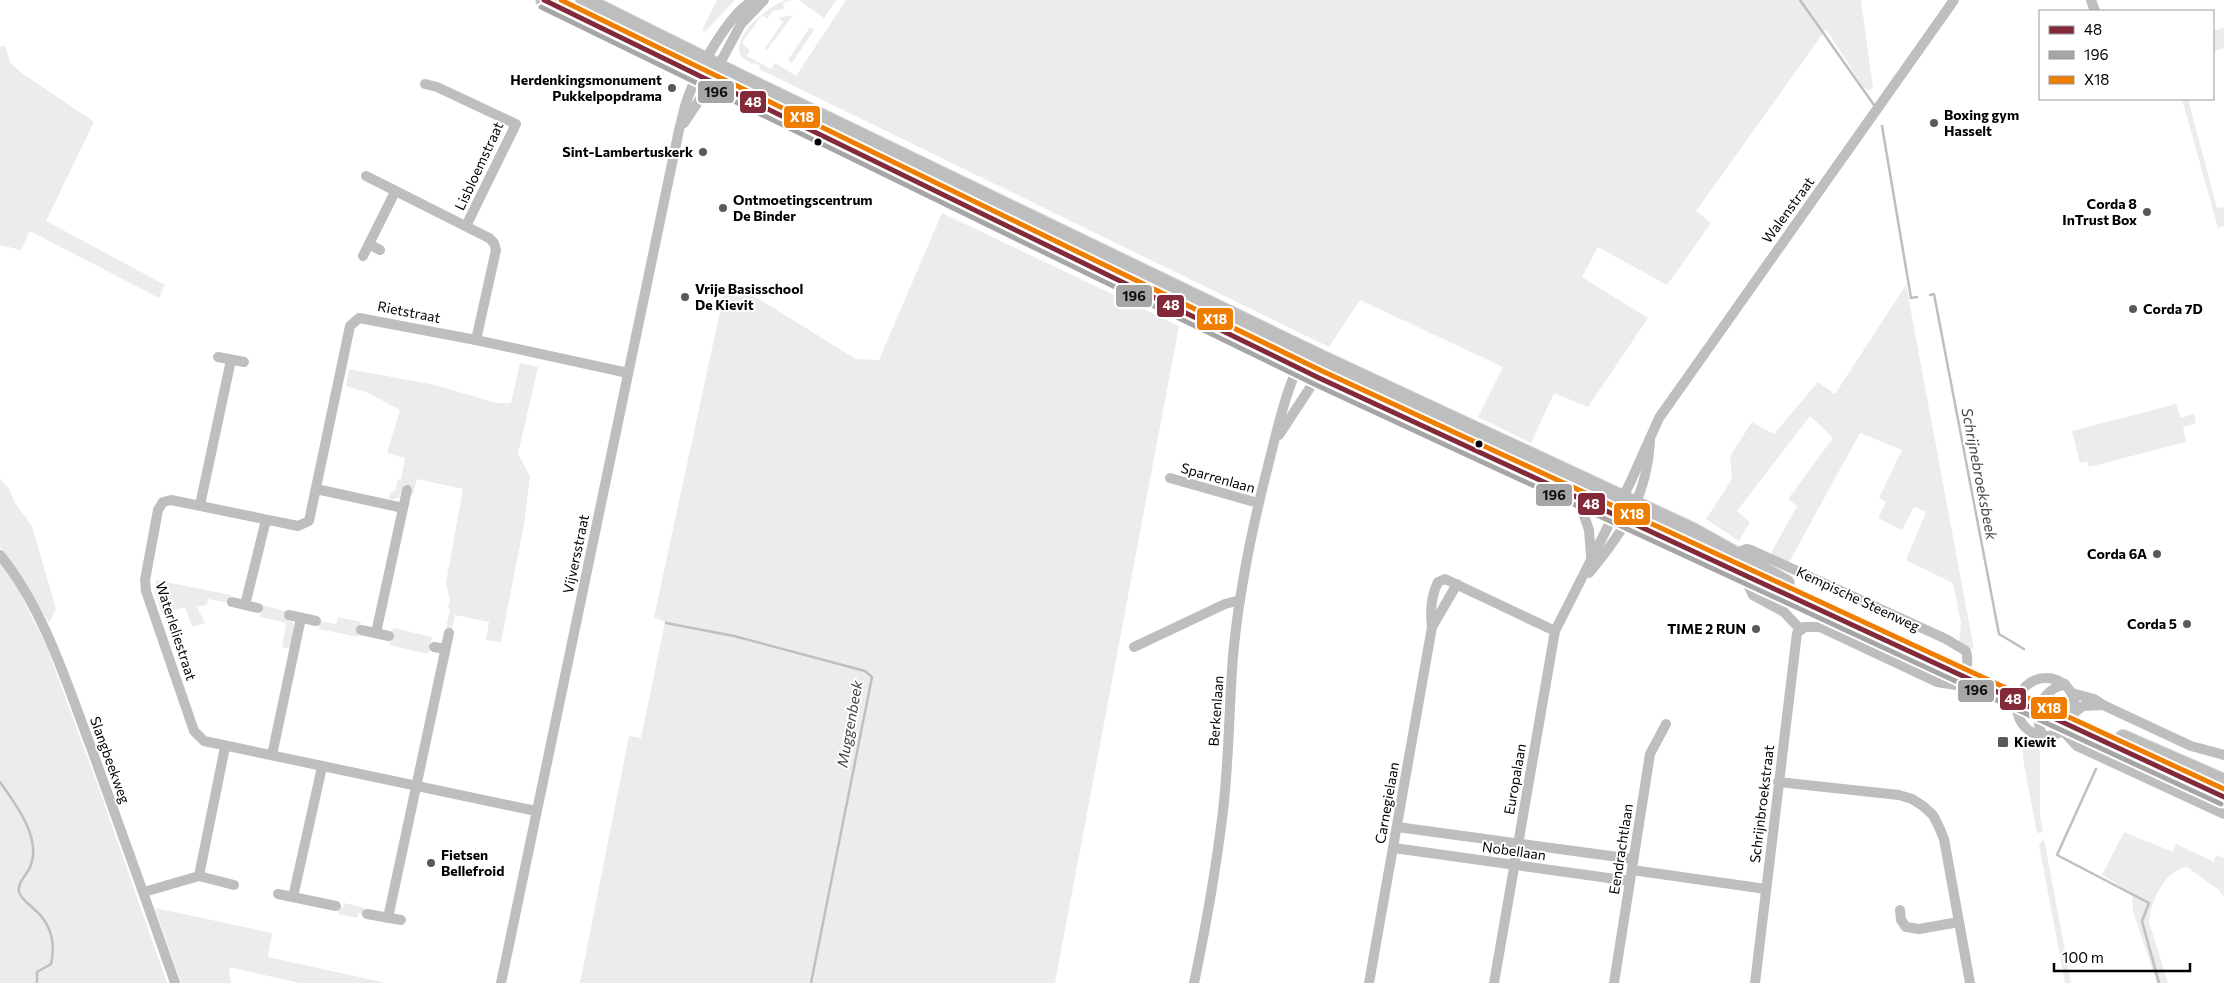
<svg xmlns="http://www.w3.org/2000/svg" width="2224" height="983" viewBox="0 0 2224 983" font-family="Commissioner,sans-serif">
<rect width="100%" height="100%" fill="#fff"/>
<g fill="#ececec">
<path d="M717,0H735L705,32L702,30Z"/>
<path d="M786,0H792L783,3L784,9L773,11L767,19L762,15L742,43L750,50L747,56L771,69L775,63L796,76L846,0H1861L1873,88L1868,90L1863,87L1826,29L1696,211L1711,223L1667,285L1598,247L1582,277L1648,318L1588,407L1554,393L1531,443L1478,417L1503,367L1360,300L1329,347L759,69L760,66L754,63L752,64L741,57C731,35 767,7 786,0Z"/>
<path d="M799,0H836L824,18Z"/>
<path d="M793,15L767,50L765,48L783,22L778,18Z"/>
<path d="M810,27L814,30L792,63L788,60Z"/>
<path d="M2224,28V48L2213,52V42H2215L2213,31Z"/>
<path d="M0,46H5L10,62L19,71L94,122L46,221L165,285L159,298L30,231L21,250L0,245Z"/>
<path d="M2182,99H2188L2217,208L2224,207V226L2218,228Z"/>
<path d="M942,213L1179,326L1055,983H580L629,736L641,738L665,622L654,617L726,284L757,298L856,359L879,360Z"/>
<path d="M1906,285L1974,649L1959,643L1961,623L1953,583L1906,560L1926,512L1914,507L1902,530L1878,518L1886,502L1879,498L1902,450L1860,433L1788,564L1770,555L1797,506L1788,499L1833,438L1810,416L1737,511L1750,522L1739,541L1706,519L1732,479L1730,456L1752,422L1774,434L1818,382L1835,394Z"/>
<path d="M520,363L538,367L518,454L530,476L524,524L501,642L486,640L489,622L455,615L452,629L446,628L450,609L448,608L450,600L446,583L447,577L463,489L417,479L413,495L410,494L412,487L404,484L399,498L388,500L391,492L395,491L398,479L401,480L405,458L387,453L400,410L368,393L346,386L349,369L435,385L497,403H511Z"/>
<path d="M2176,404L2181,418L2194,414L2196,423L2183,427L2186,442L2089,467L2087,461L2080,463L2072,431Z"/>
<path d="M0,479L9,489L15,503L32,526L56,609L49,623L16,569L0,547Z"/>
<path d="M0,563L9,572L46,645L98,786L167,983H0Z"/>
<path d="M156,580L231,595L229,603L208,599L207,605L197,607L205,623L192,627L185,607L162,613L154,591H156Z"/>
<path d="M262,605L288,612L287,620L292,622L295,627L291,649L282,647L286,623L260,617Z"/>
<path d="M338,617L361,622L358,637L319,629V621L336,624Z"/>
<path d="M393,628L432,637L428,654L389,645Z"/>
<path d="M2031,745L2040,750V815L2043,832L2037,833L2023,759V747Z"/>
<path d="M2124,832L2173,852L2176,844L2214,862L2216,855L2224,858V897L2219,890L2187,867C2164,871 2151,901 2149,922L2168,983H2157L2133,912L2132,893L2102,875Z"/>
<path d="M2044,839L2071,983H2065L2039,845Z"/>
<path d="M344,903L365,908L364,914L358,913L357,918L338,914L339,907L343,908Z"/>
<path d="M155,908L272,933L268,957L386,983H300L229,967L231,983H181Z"/>
</g>
<g fill="none" stroke-linecap="round" stroke-linejoin="round">
<g stroke="#bfbfbf" stroke-width="2.5">
<path d="M1800,0L1874,105"/>
<path d="M1882,126L1911,298L1917,297"/>
<path d="M1930,295L1934,294L1999,634L2024,649"/>
<path d="M666,623L734,636L865,671L872,677L811,983"/>
<path d="M2096,769L2057,855L2149,903L2142,921L2159,983"/>
<path d="M0,782C15,803 41,837 31,865C28,874 17,882 19,892C21,899 29,904 34,909C51,923 56,943 51,964L37,972V983"/>
</g>
<defs>
<g id="primary">
<path d="M544,0L1317,377L1897,645"/>
<path d="M584,0L745,80L1321,358L1693,531L1786,583"/>
<path d="M2123,738L2224,782"/>
<path d="M2115,747L2224,797"/>
</g>
</defs>
<use href="#primary" stroke="#dbdbdb" stroke-width="18"/>
<g stroke="#bebebe" stroke-width="10">
<path d="M2091,0L2095,11"/>
<path d="M425,84L437,87L516,124L466,226"/>
<path d="M684,123L704,93L741,24L764,0"/>
<path d="M366,176L489,238L494,243L496,250L476,340"/>
<path d="M369,244L380,250"/>
<path d="M363,256L395,192"/>
<path d="M218,357L244,362"/>
<path d="M1279,435L1317,377L1321,358"/>
<path d="M1170,478L1258,503"/>
<path d="M316,489L403,508"/>
<path d="M1578,498L1589,530L1591,556"/>
<path d="M200,505L231,360"/>
<path d="M1734,554L1746,549L1751,550L1946,639L1966,651C1970,665 1965,673 1956,685L1937,682L1820,627H1804L1797,633L1755,983"/>
<path d="M0,555C45,611 67,684 92,750C120,828 148,905 175,983"/>
<path d="M1589,573C1623,532 1647,497 1650,442"/>
<path d="M1743,575L1753,595L1784,612L1801,630"/>
<path d="M232,602L258,608"/>
<path d="M245,605L266,520"/>
<path d="M289,615L316,621"/>
<path d="M1432,627L1457,584"/>
<path d="M361,630L389,636"/>
<path d="M376,633L407,490"/>
<path d="M434,647L445,649"/>
<path d="M1134,647L1225,604L1240,600"/>
<circle cx="2046" cy="707" r="29"/>
<path d="M2072,693L2094,699L2103,705L2191,746L2224,755"/>
<path d="M2075,712L2083,706L2103,705"/>
<path d="M2063,731L2077,746L2224,814"/>
<path d="M2043,737C2033,714 2040,691 2065,684"/>
<path d="M272,755L301,618"/>
<path d="M1778,782L1899,795L1912,799L1923,806L1933,815L1939,827L1944,839L1970,983"/>
<path d="M536,811L204,741L194,731L146,591L145,580L158,510L163,502L171,500L298,526L309,521L350,326L359,318L476,340L628,373"/>
<path d="M1397,827L1633,859"/>
<path d="M1394,848L1630,881"/>
<path d="M1632,870L1766,889"/>
<path d="M199,876L225,747"/>
<path d="M144,892L199,876L234,885"/>
<path d="M278,894L336,906"/>
<path d="M293,897L322,767"/>
<path d="M1900,910L1901,920L1906,927L1919,929L1959,922"/>
<path d="M367,914L401,920"/>
<path d="M388,918L449,633"/>
<path d="M501,983L679,130C682,119 684,108 688,97C697,72 731,9 755,0"/>
<path d="M1194,983C1206,926 1216,869 1223,811C1229,760 1229,707 1233,656C1239,591 1252,528 1268,466C1278,427 1286,386 1306,351"/>
<path d="M1369,983L1432,627C1430,611 1431,596 1438,582L1445,579L1555,631"/>
<path d="M1494,983L1555,631L1630,483L1659,418L1954,0"/>
<path d="M1614,983L1650,754L1666,724"/>
</g>
<use href="#primary" stroke="#bebebe" stroke-width="16"/>
<defs>
<path id="primary-bridge" d="M1897,645L2115,747"/>
</defs>
<use href="#primary-bridge" stroke="#dbdbdb" stroke-width="18" stroke-linecap="butt"/>
<use href="#primary-bridge" stroke="#bebebe" stroke-width="16"/>
<defs>
<path id="bus-1" d="M544,0L1317,377L2224,797"/>
<path id="bus-2" d="M541,7L1314,384L2221,804"/>
<path id="bus-3" d="M561,0L1320,370L2224,789"/>
</defs>
<use href="#bus-1" stroke="#fff" stroke-width="9"/>
<use href="#bus-2" stroke="#fff" stroke-width="9"/>
<use href="#bus-3" stroke="#fff" stroke-width="9"/>
<use href="#bus-1" stroke="#822a3a" stroke-width="5"/>
<use href="#bus-2" stroke="#a6a6a6" stroke-width="5"/>
<use href="#bus-3" stroke="#ef7d00" stroke-width="5"/>
</g>
<g fill="#595959" stroke="#fff" stroke-width="2">
<circle cx="672" cy="88" r="5"/>
<circle cx="1934" cy="123" r="5"/>
<circle cx="703" cy="152" r="5"/>
<circle cx="723" cy="208" r="5"/>
<circle cx="2147" cy="212" r="5"/>
<circle cx="685" cy="297" r="5"/>
<circle cx="2133" cy="309" r="5"/>
<circle cx="2157" cy="554" r="5"/>
<circle cx="2187" cy="624" r="5"/>
<circle cx="1756" cy="629" r="5"/>
<rect x="1997" y="736" width="12" height="12" rx="2.5"/>
<circle cx="431" cy="863" r="5"/>
</g>
<g fill="#000" stroke="#fff" stroke-width="2">
<circle cx="818" cy="142" r="4.5"/>
<circle cx="1479" cy="444" r="4.5"/>
</g>
<g text-anchor="middle" stroke-width="4" stroke-linejoin="round" paint-order="stroke">
<g font-size="14" font-weight="bold" fill="#000" stroke="#fff" text-anchor="end">
<text x="662" y="85">Herdenkingsmonument<tspan x="662" dy="16">Pukkelpopdrama</tspan></text>
<text x="1944" y="120" text-anchor="start">Boxing gym<tspan x="1944" dy="16">Hasselt</tspan></text>
<text x="693" y="157">Sint-Lambertuskerk</text>
<text x="733" y="205" text-anchor="start">Ontmoetingscentrum<tspan x="733" dy="16">De Binder</tspan></text>
<text x="2137" y="209">Corda 8<tspan x="2137" dy="16">InTrust Box</tspan></text>
<text x="695" y="294" text-anchor="start">Vrije Basisschool<tspan x="695" dy="16">De Kievit</tspan></text>
<text x="2143" y="314" text-anchor="start">Corda 7D</text>
<text x="2147" y="559">Corda 6A</text>
<text x="2177" y="629">Corda 5</text>
<text x="1746" y="634">TIME 2 RUN</text>
<text x="2014" y="747" text-anchor="start">Kiewit</text>
<text x="441" y="860" text-anchor="start">Fietsen<tspan x="441" dy="16">Bellefroid</tspan></text>
</g>
<g font-size="14" fill="#000" stroke="#fff">
<text transform="translate(479 166) rotate(-65)" y="5">Lisbloemstraat</text>
<text transform="translate(1788 210) rotate(-54)" y="5">Walenstraat</text>
<text transform="translate(409 312) rotate(11)" y="5">Rietstraat</text>
<text transform="translate(1218 478) rotate(16)" y="5">Sparrenlaan</text>
<text transform="translate(576 554) rotate(-78)" y="5">Vijversstraat</text>
<text transform="translate(1858 599) rotate(25)" y="5">Kempische Steenweg</text>
<text transform="translate(176 631) rotate(72)" y="5">Waterleliestraat</text>
<text transform="translate(1216 711) rotate(-86)" y="5">Berkenlaan</text>
<text transform="translate(110 760) rotate(70)" y="5">Slangbeekweg</text>
<text transform="translate(1515 779) rotate(-80)" y="5">Europalaan</text>
<text transform="translate(1387 803) rotate(-80)" y="5">Carnegielaan</text>
<text transform="translate(1762 804) rotate(-83)" y="5">Schrijnbroekstraat</text>
<text transform="translate(1621 849) rotate(-81)" y="5">Eendrachtlaan</text>
<text transform="translate(1514 851) rotate(8)" y="5">Nobellaan</text>
</g>
<g font-size="15" font-style="italic" fill="#444" stroke="#fff">
<text transform="translate(1979 474) rotate(79)" y="5">Schrijnebroeksbeek</text>
<text transform="translate(850 724) rotate(-80)" y="5">Muggenbeek</text>
</g>
</g>
<g stroke="#fff" stroke-width="2">
<rect x="697" y="80" width="38" height="24" rx="5" fill="#a6a6a6"/>
<rect x="739" y="90" width="28" height="24" rx="5" fill="#822a3a"/>
<rect x="783" y="105" width="38" height="24" rx="5" fill="#ef7d00"/>
<rect x="1115" y="284" width="38" height="24" rx="5" fill="#a6a6a6"/>
<rect x="1156" y="294" width="29" height="24" rx="5" fill="#822a3a"/>
<rect x="1196" y="307" width="38" height="24" rx="5" fill="#ef7d00"/>
<rect x="1535" y="483" width="38" height="24" rx="5" fill="#a6a6a6"/>
<rect x="1577" y="492" width="29" height="24" rx="5" fill="#822a3a"/>
<rect x="1613" y="502" width="38" height="24" rx="5" fill="#ef7d00"/>
<rect x="1957" y="679" width="38" height="24" rx="5" fill="#a6a6a6"/>
<rect x="1999" y="687" width="28" height="24" rx="5" fill="#822a3a"/>
<rect x="2030" y="696" width="38" height="24" rx="5" fill="#ef7d00"/>
</g>
<g font-size="14" text-anchor="middle" font-weight="bold" fill="#fff">
<text x="753" y="107">48</text>
<text x="802" y="122">X18</text>
<text x="1171" y="310">48</text>
<text x="1215" y="324">X18</text>
<text x="1591" y="509">48</text>
<text x="1632" y="519">X18</text>
<text x="2013" y="704">48</text>
<text x="2049" y="713">X18</text>
</g>
<g font-size="14" text-anchor="middle" font-weight="bold" fill="#111">
<text x="716" y="97">196</text>
<text x="1134" y="301">196</text>
<text x="1554" y="500">196</text>
<text x="1976" y="695">196</text>
</g>
<rect x="2039" y="10" width="175" height="90" fill="#ffffff" stroke="#999999"/>
<rect x="2049" y="26" width="25" height="8" fill="#822a3a" stroke="#999999"/>
<text x="2084" y="35" font-size="15" fill="#000000">48</text>
<rect x="2049" y="51" width="25" height="8" fill="#a6a6a6" stroke="#999999"/>
<text x="2084" y="60" font-size="15" fill="#000000">196</text>
<rect x="2049" y="76" width="25" height="8" fill="#ef7d00" stroke="#999999"/>
<text x="2084" y="85" font-size="15" fill="#000000">X18</text>
<path d="M2054 963v8h136v-8" fill="none" stroke="#000000" stroke-width="2.5"/>
<text x="2062" y="963" font-size="15" fill="#000000" stroke="#ffffff" stroke-width="4" paint-order="stroke">100 m</text>
</svg>
